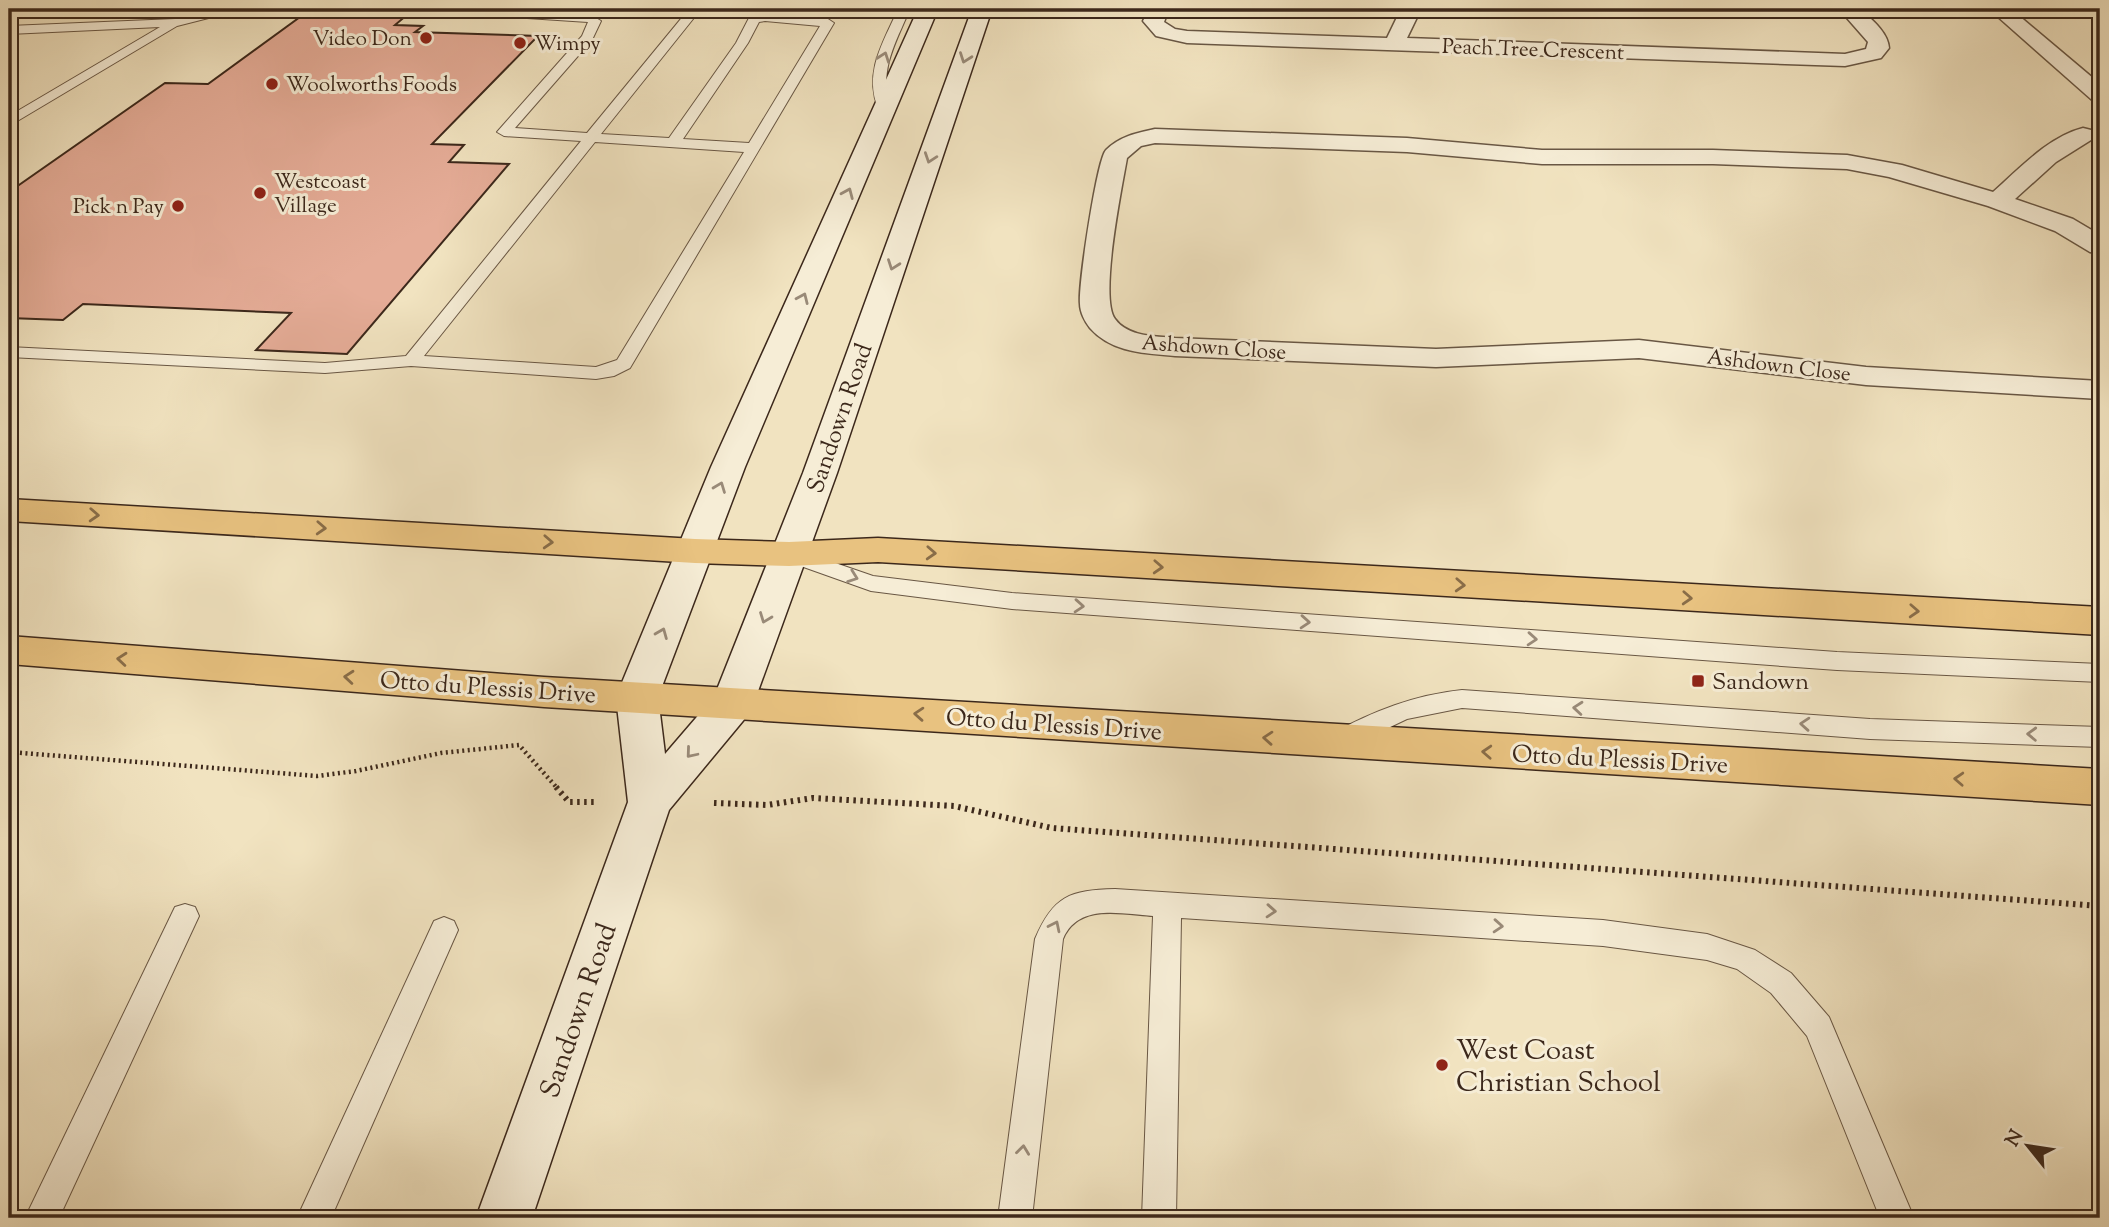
<svg xmlns="http://www.w3.org/2000/svg" width="2109" height="1227" viewBox="0 0 2109 1227" font-family="'Sorts Mill Goudy',serif">
<rect width="100%" height="100%" fill="#f1e3c0"/>
<filter id="stains"><feTurbulence type="fractalNoise" baseFrequency=".00286" numOctaves="4"/><feColorMatrix values="0 0 0 0 .2 0 0 0 0 .09 0 0 0 0 .02 0 0 0 .5 -.17"/></filter>
<radialGradient id="worn" r=".72"><stop offset=".6" stop-color="#630" stop-opacity="0"/><stop offset="1" stop-color="#630" stop-opacity=".3"/></radialGradient>
<path fill="#e5ac97" stroke="#3c281b" stroke-width="2" d="M311,9H414L395,25L423,26L415,32L538,36L432,144L464,145L449,162L509,164L347,354L256,350L291,313L83,304L63,320L9,318V192L165,83L208,84Z"/>
<g fill="none" stroke-linecap="round" stroke-linejoin="round">
<defs>
<g id="lane">
<path d="M223,9H244L177,26L9,126V116L160,27L9,34V26L175,19Z"/>
<path d="M486,9L588,13L601,21L592,40L515,128L587,133L689,9H701L601,134L669,138L736,43L750,16L765,13L828,19L834,23L630,368L614,376L596,379L411,366L325,373L9,357V347L325,363L406,356L581,141L504,136L497,132L582,36L588,22L495,16L487,14ZM765,21L820,26L749,143L683,139L748,43L759,22ZM595,142L744,152L617,360L596,367L424,356Z"/>
<path d="M887,9H899L906,18C893,48 878,75 892,108L885,112L878,108C865,75 880,48 894,18Z"/>
<path d="M789,547L873,576L1012,593L1837,652L2100,664V682L1837,670L1012,609L871,591L781,559L778,554L781,549Z"/>
<path d="M1462,690L1870,719L2100,727V747L1870,739L1462,708L1407,719L1340,751L1331,748L1327,741L1331,734C1374,711 1414,695 1462,690Z"/>
<path d="M1115,889L1603,920L1707,934L1755,950L1791,973L1829,1017L1914,1218H1880L1807,1036L1771,993L1737,969L1707,960L1603,946L1181,918L1176,1218H1142L1153,916C1121,914 1078,903 1063,939L1032,1218H998L1035,939C1053,896 1070,890 1115,889Z"/>
<path d="M185,904L195,907L199,916L59,1218H25L175,907Z"/>
<path d="M444,917L454,921L458,930L331,1218H297L434,921Z"/>
</g>
<g id="street">
<path d="M1149,9H1169L1164,22L1175,29L1187,31L1387,38L1401,9H1421L1407,38L1845,54L1866,49L1868,42L1839,9H1860C1871,19 1888,32 1889,48L1881,58L1845,66L1187,43L1156,36L1143,21Z"/>
<path d="M1989,9H2011L2100,84V102L2092,100Z"/>
<path d="M2083,128L2091,130L2095,135L2091,140L2056,162L2015,199L2073,219L2100,235V254L2090,252L2055,231L1988,206L1889,177L1847,169L1713,164H1542L1407,152L1155,143L1141,146L1127,158C1122,187 1099,298 1115,319C1128,337 1155,336 1175,338L1436,349L1639,340L1866,367L2100,381V399L1866,385L1639,358L1436,367L1175,356C1145,353 1112,353 1090,328C1085,322 1080,312 1080,304C1078,286 1097,159 1106,150C1120,136 1137,133 1155,129L1407,138L1542,150H1713L1847,155L1902,165L1993,192C2019,169 2048,137 2083,128Z"/>
</g>
<path id="secondary" d="M918,9H938L745,467L658,697L665,754L714,697L803,473L972,9H992L837,473L753,705L747,716L669,810L532,1218H476L628,802L616,697L711,467Z"/>
<g id="primary">
<path d="M9,499L695,539L789,542L878,538L2100,607V635L878,562L789,566L695,563L9,521Z"/>
<path d="M9,636L544,677L2100,769V805L544,707L9,664Z"/>
</g>
</defs>
<use href="#lane" stroke="#695744" stroke-width="2"/>
<use href="#street" stroke="#695744" stroke-width="3"/>
<use href="#secondary" stroke="#3c281b" stroke-width="3"/>
<use href="#primary" stroke="#3c281b" stroke-width="3"/>
<path stroke="#3c281b" stroke-width="4.5" stroke-dasharray="2 3.5" stroke-linecap="butt" d="M9,752L317,776L356,771L441,753L519,745L558,789"/>
<g stroke="#3c281b" stroke-width="6" stroke-dasharray="2.5 4.5" stroke-linecap="butt">
<path d="M556,787L569,802H597"/>
<path d="M714,803L767,805L813,798L954,806L1052,828L2100,906"/>
</g>
<use href="#lane" fill="#f6edd6" fill-rule="evenodd"/>
<use href="#street" fill="#f6edd6" fill-rule="evenodd"/>
<use href="#secondary" fill="#f6edd6" fill-rule="evenodd"/>
<use href="#primary" fill="#e8c280" fill-rule="evenodd"/>
</g>
<defs><path id="oneway-chevron" d="M-2-3.5L2.5 0L-2 3.5" fill="none" stroke-width="1.6" stroke-linecap="round" stroke-linejoin="round" transform="scale(1.75)"/></defs>
<g stroke="#998a78">
<use href="#oneway-chevron" transform="translate(884 57) rotate(-70)"/>
<use href="#oneway-chevron" transform="translate(965 58) rotate(110)"/>
<use href="#oneway-chevron" transform="translate(930 158) rotate(109)"/>
<use href="#oneway-chevron" transform="translate(848 193) rotate(-67)"/>
<use href="#oneway-chevron" transform="translate(893 265) rotate(110)"/>
<use href="#oneway-chevron" transform="translate(803 298) rotate(-66)"/>
<use href="#oneway-chevron" transform="translate(720 487) rotate(-69)"/>
<use href="#oneway-chevron" transform="translate(853 577) rotate(20)"/>
<use href="#oneway-chevron" transform="translate(1079 606) rotate(4)"/>
<use href="#oneway-chevron" transform="translate(765 618) rotate(111)"/>
<use href="#oneway-chevron" transform="translate(1305 622) rotate(4)"/>
<use href="#oneway-chevron" transform="translate(662 633) rotate(-68)"/>
<use href="#oneway-chevron" transform="translate(1532 639) rotate(4)"/>
<use href="#oneway-chevron" transform="translate(1578 708) rotate(-175)"/>
<use href="#oneway-chevron" transform="translate(1805 724) rotate(-176)"/>
<use href="#oneway-chevron" transform="translate(2032 734) rotate(-178)"/>
<use href="#oneway-chevron" transform="translate(691 753) rotate(130)"/>
<use href="#oneway-chevron" transform="translate(1271 911) rotate(4)"/>
<use href="#oneway-chevron" transform="translate(1055 926) rotate(-64)"/>
<use href="#oneway-chevron" transform="translate(1498 926) rotate(4)"/>
<use href="#oneway-chevron" transform="translate(1023 1150) rotate(-83)"/>
</g>
<g stroke="#896d48">
<use href="#oneway-chevron" transform="translate(94 515) rotate(3)"/>
<use href="#oneway-chevron" transform="translate(321 528) rotate(3)"/>
<use href="#oneway-chevron" transform="translate(548 542) rotate(3)"/>
<use href="#oneway-chevron" transform="translate(931 553) rotate(3)"/>
<use href="#oneway-chevron" transform="translate(1158 567) rotate(3)"/>
<use href="#oneway-chevron" transform="translate(1460 585) rotate(3)"/>
<use href="#oneway-chevron" transform="translate(1687 598) rotate(3)"/>
<use href="#oneway-chevron" transform="translate(1914 611) rotate(3)"/>
<use href="#oneway-chevron" transform="translate(122 659) rotate(-175)"/>
<use href="#oneway-chevron" transform="translate(349 677) rotate(-175)"/>
<use href="#oneway-chevron" transform="translate(919 714) rotate(-176)"/>
<use href="#oneway-chevron" transform="translate(1268 738) rotate(-176)"/>
<use href="#oneway-chevron" transform="translate(1487 752) rotate(-177)"/>
<use href="#oneway-chevron" transform="translate(1959 779) rotate(-177)"/>
</g>
<g fill="#8f2418" stroke="#f6edd6" stroke-width="2.5">
<circle cx="426" cy="38" r="7"/>
<circle cx="520" cy="43" r="7"/>
<circle cx="272" cy="84" r="7"/>
<circle cx="260" cy="193" r="7"/>
<circle cx="178" cy="206" r="7"/>
<rect x="1691" y="674" width="14" height="14" rx="3.5"/>
<circle cx="1442" cy="1065" r="7"/>
</g>
<g text-anchor="middle" stroke-width="6" stroke-linejoin="round" paint-order="stroke">
<g font-size="21" fill="#3c281b" stroke="#f6edd6" text-anchor="start">
<text x="412" y="45" text-anchor="end">Video Don</text>
<text x="534" y="50">Wimpy</text>
<text x="286" y="91">Woolworths Foods</text>
<text x="274" y="188">Westcoast<tspan x="274" dy="24">Village</tspan></text>
<text x="164" y="213" text-anchor="end">Pick n Pay</text>
</g>
<g font-size="21" fill="#3c281b" stroke="#f6edd6">
<text transform="translate(1533 49) rotate(2)" y="7">Peach Tree Crescent</text>
<text transform="translate(1214 347) rotate(4)" y="7">Ashdown Close</text>
<text transform="translate(1779 365) rotate(7)" y="7">Ashdown Close</text>
</g>
<g font-size="24" fill="#3c281b" stroke="#f6edd6">
<text transform="translate(839 418) rotate(-71)" y="8">Sandown Road</text>
<text transform="translate(488 687) rotate(4)" y="8">Otto du Plessis Drive</text>
<text transform="translate(1054 724) rotate(4)" y="8">Otto du Plessis Drive</text>
<text transform="translate(1620 759) rotate(3)" y="8">Otto du Plessis Drive</text>
</g>
<g font-size="24" fill="#3c281b" stroke="#f6edd6" text-anchor="start">
<text x="1712" y="689">Sandown</text>
</g>
<g font-size="28" fill="#3c281b" stroke="#f6edd6">
<text transform="translate(577 1010) rotate(-71)" y="10">Sandown Road</text>
</g>
<g font-size="28" fill="#3c281b" stroke="#f6edd6" text-anchor="start">
<text x="1456" y="1059">West Coast<tspan x="1456" dy="32">Christian School</tspan></text>
</g>
</g>
<rect width="2109" height="1227" fill="none" stroke="#f1e3c0" stroke-width="35"/>
<rect x="10" y="10" width="2088" height="1206" fill="none" stroke="#3c281b" stroke-width="3.5"/>
<rect x="18" y="18" width="2074" height="1192" fill="none" stroke="#3c281b" stroke-width="2"/>
<g transform="translate(2028 1146) rotate(300)" stroke="#f6edd6" stroke-width="5" paint-order="stroke">
<path d="M0-5L12 26L0 18L-12 26Z" fill="#3c281b"/>
<text y="-10" font-size="19" font-weight="bold" text-anchor="middle" fill="#3c281b">N</text>
</g>
<rect width="100%" height="100%" filter="url(#stains)"/>
<rect width="100%" height="100%" fill="url(#worn)"/>
</svg>
